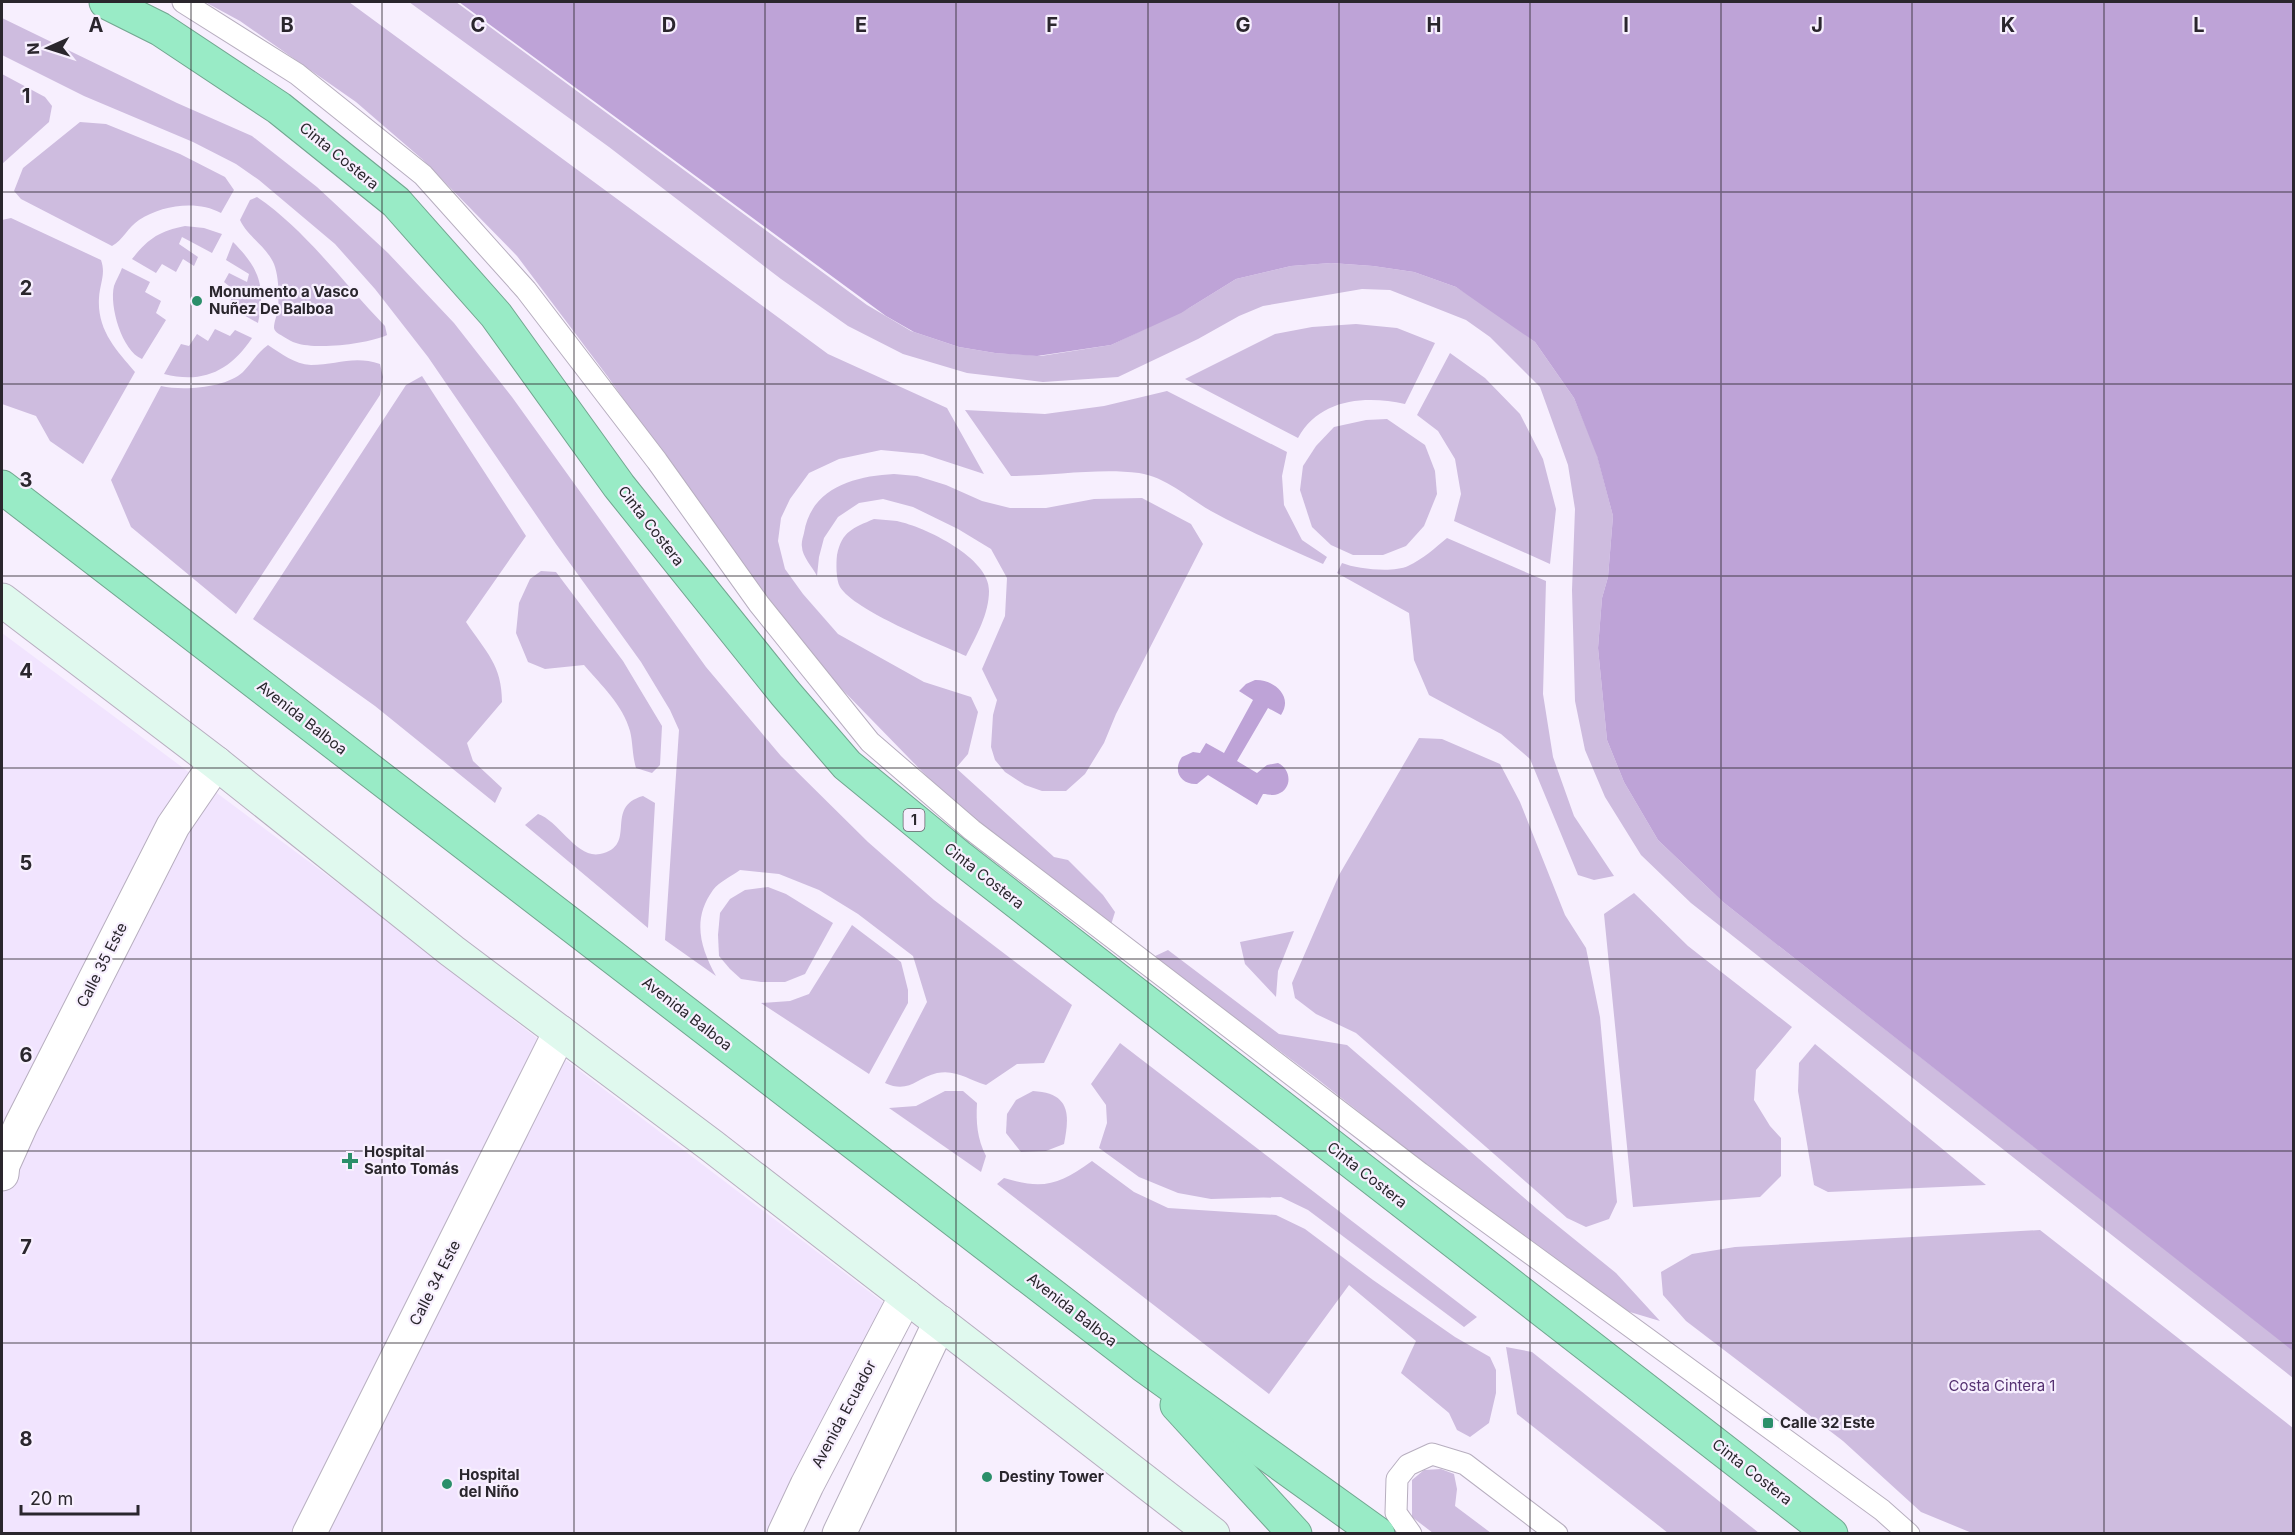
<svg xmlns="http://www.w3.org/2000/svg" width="2295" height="1535" viewBox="0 0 2295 1535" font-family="Inter,sans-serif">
<rect width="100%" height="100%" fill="#f7effe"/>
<path fill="#f1e4fe" d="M2,633L441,960L512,1019L884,1303L772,1533H2Z"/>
<g fill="#cebcdf">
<path d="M205,2H349L828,354L947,408L984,474L923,454L881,450L839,459L809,473L790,499L781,518L778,541L785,569L803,594L838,634L924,682L971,697L978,712L968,754L956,768L1054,857L1068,860L1103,895L1115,912L1110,928L1003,849L946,796L832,679L734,556L608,377L517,256L422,159L356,102L240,21Z"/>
<path d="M409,2H456L867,305L911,331L959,347L995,353L1041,356L1111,345L1189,308L1236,279L1291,266L1331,263L1373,266L1414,272L1456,287L1491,309L1535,342L1574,398L1596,451L1613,516L1608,577L1602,598L1598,648L1607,740L1624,782L1658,840L1723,902L2293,1350V1378L1691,903L1641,855L1605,797L1585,750L1575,701L1572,590L1575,509L1568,465L1540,387L1490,337L1466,320L1390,290L1362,289L1263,306L1239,316L1198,339L1118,377L1043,382L967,373L903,354L848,326L781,279L609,147Z"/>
<path d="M2,18L177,103L252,136L317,187L388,253L454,323L512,397L706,667L781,756L868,842L934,900L1072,1005L1044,1063L1017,1064L986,1085C969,1080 956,1069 937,1073C916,1078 909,1094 885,1083L927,1002L913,956L858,914L819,890L779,874L740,870C732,876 719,882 713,890C692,919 700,947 716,976L665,940L679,730L670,710L641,662L556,544L428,357L375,289L335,244L259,180L236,164L193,142L84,96L2,55Z"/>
<path d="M2,74L45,97L52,106L49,122L2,164Z"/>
<path d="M80,122L106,124L180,154L225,177L234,190L221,213C197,200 162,205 139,220C128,227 123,240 112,246L21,199L14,191L23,168Z"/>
<path d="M257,197C307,231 343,283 385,326L387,335C368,344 317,350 296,343C292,342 288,339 284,337C280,334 275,333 274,328C274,322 277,315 278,310C279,295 279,277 274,264C266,246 248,237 240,220L250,200Z"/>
<path d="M11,218L101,260C106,274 100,283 99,298C97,330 116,350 135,372L83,464L50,441L36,416L2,404V220Z"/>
<path d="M185,226L204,228L222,234L212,253L182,237L179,244L198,257L194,266L183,259L176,272L162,264L156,273L132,259C148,239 159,231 185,226Z"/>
<path d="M233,242C259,268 266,286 258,323L242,314L245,308L230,302L235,291L224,282L229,273L247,282L249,274L226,260Z"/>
<path d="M122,268L150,282L145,292L161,301L156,313L166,320L142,359C122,351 109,306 114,286C116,280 120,274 122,268Z"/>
<path d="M1356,324L1397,328L1435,343L1405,404C1365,395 1319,399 1298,438L1185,379L1275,334L1312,327Z"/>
<path d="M215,329L230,336L235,330L252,338C230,371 203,384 164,374L181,344L189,346L197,334L208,341Z"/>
<path d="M268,345C282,354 294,364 311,365C336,365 354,355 380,364L383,377L380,395L236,614L131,527L111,480L161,386C183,391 226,388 243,372C252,363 257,353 268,345Z"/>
<path d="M1450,353L1485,378L1520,414L1543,459L1556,509L1550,564L1454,521L1461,494L1455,459L1438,431L1417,415Z"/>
<path d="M422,376L526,536L466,622C486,652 502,665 502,702L467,743L473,761L502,788L495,803L375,706L253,619L406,385Z"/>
<path d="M1167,391L1287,452L1282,476L1284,505L1302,540L1327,557L1323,564C1286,547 1247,531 1211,511C1188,498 1166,477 1139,473C1097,468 1053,476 1011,476L965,410L1045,414L1104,406Z"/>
<path d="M1387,419L1425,445L1435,471L1437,494L1424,526L1406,546L1383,555H1353L1331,545L1312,527L1300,490L1303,466L1316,446L1334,427L1366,420Z"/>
<path d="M894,474L917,476L946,485L982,501L1010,508H1046L1094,499L1142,498L1191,524L1203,544L1116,714L1104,743L1085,774L1066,791H1042L1025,785L1005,772L995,760L991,747L993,715L997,700L982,669L1005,616L1007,578L991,549L958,529L913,507L883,499L859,503L838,517L824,538L819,557L817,576C813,568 802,556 802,547C801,543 803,537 804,533C811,488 854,476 894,474Z"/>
<path d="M874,519C882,520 890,520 897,521C925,527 990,558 989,591C989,614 976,636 966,656C937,643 855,611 840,587C836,580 836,563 837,555C842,531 853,528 874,519Z"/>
<path d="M1447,538L1546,581L1543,694L1553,757L1574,816L1614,876L1594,880L1578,875L1530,759L1501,734L1429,695L1414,660L1409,613L1337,573L1342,563C1357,569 1393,573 1408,566C1423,559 1435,548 1447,538Z"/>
<path d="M541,571L556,572L623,661L662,726L660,765L652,773L636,768C632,754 633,743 630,731C623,705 601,685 584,665L545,669L528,662L516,633L519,603L530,579Z"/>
<path d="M1419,738L1442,739L1500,764L1520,802L1565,915L1586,948L1600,1017L1617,1202L1609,1219L1586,1227L1567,1218L1356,1033L1316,1014L1295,998L1292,983L1339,875Z"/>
<path d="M643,796L655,803L648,928L525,825L538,814C559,821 577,859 600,854C639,846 603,807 643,796Z"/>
<path d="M768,887L786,894L833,923L805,974L785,982H761L741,979L730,969L719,956L718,935L720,913L730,899L745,890Z"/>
<path d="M1634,893L1688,946L1792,1027L1756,1070L1754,1100L1770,1126L1781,1138V1176L1760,1197L1633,1207L1604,914Z"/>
<path d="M852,925L901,962L908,990V1003L869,1074L761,1003L790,1001L809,994Z"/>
<path d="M1294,931L1278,971L1276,997L1245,964L1240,942Z"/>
<path d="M1168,950L1279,1034L1347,1045L1537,1209L1616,1273L1660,1321L1603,1304L1316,1078L1153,957Z"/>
<path d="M1120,1043L1477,1317L1464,1327L1308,1210L1281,1197L1211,1199L1178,1193L1139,1177L1099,1148L1107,1123L1106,1105L1091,1084Z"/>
<path d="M1815,1044L1986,1185L1828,1192L1814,1185L1798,1091L1799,1063Z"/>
<path d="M945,1091H963L977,1103C976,1123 977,1138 986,1156L981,1172L889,1108L916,1106Z"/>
<path d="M1033,1091C1070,1093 1070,1114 1064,1144L1046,1151L1021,1152L1006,1133L1007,1114L1016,1100Z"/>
<path d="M1092,1161L1134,1192L1168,1208L1276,1215L1305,1229L1373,1280L1455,1337L1490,1357L1496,1370V1393L1489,1423L1470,1437L1457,1430L1449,1413L1401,1373L1416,1341L1349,1285L1269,1394L997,1184L1004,1178C1043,1190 1059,1185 1092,1161Z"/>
<path d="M2040,1230L2293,1428V1533H1972L1921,1512L1843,1441L1686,1321L1663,1295L1661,1272L1692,1254L1735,1247Z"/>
<path d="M1506,1347L1532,1352L1759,1533H1668L1517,1414Z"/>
<path d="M1441,1469L1454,1474L1457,1489L1455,1506L1491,1533H1433L1412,1517V1480L1424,1470Z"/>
</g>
<g fill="#bea3d7">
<path d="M459,2H2293V1351L1723,902L1658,840L1624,782L1607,740L1598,648L1602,598L1608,577L1613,516L1597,456L1574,398L1535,342L1456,287L1414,272L1373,266L1331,263L1291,266L1236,279L1181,313L1111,345L1037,356L995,353L959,347L914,332L886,316Z"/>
<path d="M1255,680C1273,679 1294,696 1281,715L1268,708L1237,761L1257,773L1267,765L1278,763C1291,769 1293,788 1278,794C1273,796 1268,794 1263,794L1257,805L1208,775L1197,784C1181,785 1172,771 1182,757L1193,752L1200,753L1206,743L1224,753L1253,700L1239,691L1246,684Z"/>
</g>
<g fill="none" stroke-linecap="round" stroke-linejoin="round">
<defs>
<g id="lane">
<path d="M183,2L297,74L423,175L526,290L657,461L759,604L870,742L972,830L1420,1173L1882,1510L1909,1534"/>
<path d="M1411,1534L1396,1513L1397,1479L1408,1465L1432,1454L1465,1464L1557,1534"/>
</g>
<g id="street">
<path d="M2,1174L3,1165L21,1125L173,826L216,763"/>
<path d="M309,1534L560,1032"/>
<path d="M784,1534L807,1485L906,1296"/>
<path d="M839,1534L940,1322"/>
</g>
<path id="secondary" d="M2,600L216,763L452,951L712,1146L1213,1534"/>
<g id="highway">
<path d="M106,2L160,29L279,108L396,202L496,315L619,486L785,693L847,765L958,856L1831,1534"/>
<path d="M2,487L1143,1365L1378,1534"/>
<path d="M1177,1405L1295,1534"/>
</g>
</defs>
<use href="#lane" stroke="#b7aebf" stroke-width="23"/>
<use href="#street" stroke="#b7aebf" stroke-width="35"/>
<use href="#secondary" stroke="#b7aebf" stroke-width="35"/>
<use href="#highway" stroke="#72a690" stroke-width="35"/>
<use href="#lane" stroke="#fff" stroke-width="21"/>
<use href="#street" stroke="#fff" stroke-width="33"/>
<use href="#secondary" stroke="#e0f9ee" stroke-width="33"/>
<use href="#highway" stroke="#99ebc6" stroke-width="33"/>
</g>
<path fill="none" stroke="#2a262d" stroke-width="1.5" stroke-opacity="0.55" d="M191,2V1534M382,2V1534M574,2V1534M765,2V1534M956,2V1534M1148,2V1534M1339,2V1534M1530,2V1534M1721,2V1534M1912,2V1534M2104,2V1534M2,192H2294M2,384H2294M2,576H2294M2,768H2294M2,959H2294M2,1151H2294M2,1343H2294"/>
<g fill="#2b8f6a" stroke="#f7effe" stroke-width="2">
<circle cx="197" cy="301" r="6"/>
<path d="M347 1152h6v6h6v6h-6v6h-6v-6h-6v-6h6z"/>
<rect x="1762" y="1417" width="12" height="12" rx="3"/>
<circle cx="987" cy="1477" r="6"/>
<circle cx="447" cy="1484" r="6"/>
</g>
<g text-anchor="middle" stroke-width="4.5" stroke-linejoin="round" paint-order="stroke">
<rect fill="#f7effe" stroke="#68626c" stroke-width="1.5" x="903.5" y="809" width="21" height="22" rx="4.5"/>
<g font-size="14" font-weight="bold" fill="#2a262d">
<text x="914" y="825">1</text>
</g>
<g font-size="15" fill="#2a262d" stroke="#f7effe">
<text transform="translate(339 156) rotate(39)" y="5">Cinta Costera</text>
<text transform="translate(651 526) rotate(52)" y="5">Cinta Costera</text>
<text transform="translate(302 718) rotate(38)" y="5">Avenida Balboa</text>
<text transform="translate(984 876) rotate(38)" y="5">Cinta Costera</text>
<text transform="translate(102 965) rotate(-63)" y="5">Calle 35 Este</text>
<text transform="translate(687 1014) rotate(38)" y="5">Avenida Balboa</text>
<text transform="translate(1367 1175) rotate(38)" y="5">Cinta Costera</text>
<text transform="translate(435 1283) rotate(-63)" y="5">Calle 34 Este</text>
<text transform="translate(1072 1310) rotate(38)" y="5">Avenida Balboa</text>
<text transform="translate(844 1414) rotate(-62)" y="5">Avenida Ecuador</text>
<text transform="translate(1752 1472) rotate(38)" y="5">Cinta Costera</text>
</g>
<g font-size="15" font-weight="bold" fill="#2a262d" stroke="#f7effe" text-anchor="start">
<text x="209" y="297">Monumento a Vasco<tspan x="209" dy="17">Nuñez De Balboa</tspan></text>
<text x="364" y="1157">Hospital<tspan x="364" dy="17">Santo Tomás</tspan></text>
<text x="1780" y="1428">Calle 32 Este</text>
<text x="459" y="1480">Hospital<tspan x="459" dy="17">del Niño</tspan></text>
<text x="999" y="1482">Destiny Tower</text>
</g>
<g font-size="15" fill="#553171" stroke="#f7effe">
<text x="2002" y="1391">Costa Cintera 1</text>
</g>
</g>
<g font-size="20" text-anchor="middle" font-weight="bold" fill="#2a262d" stroke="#f7effe" stroke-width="4.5" stroke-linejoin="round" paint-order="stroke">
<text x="96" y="32">A</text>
<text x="287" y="32">B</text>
<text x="478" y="32">C</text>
<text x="669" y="32">D</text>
<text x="861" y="32">E</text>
<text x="1052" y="32">F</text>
<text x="1243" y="32">G</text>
<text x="1434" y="32">H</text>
<text x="1626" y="32">I</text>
<text x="1817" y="32">J</text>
<text x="2008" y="32">K</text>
<text x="2199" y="32">L</text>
<text x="26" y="103">1</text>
<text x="26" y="295">2</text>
<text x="26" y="487">3</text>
<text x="26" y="678">4</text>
<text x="26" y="870">5</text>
<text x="26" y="1062">6</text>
<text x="26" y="1254">7</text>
<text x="26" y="1446">8</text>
</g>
<rect width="2295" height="1535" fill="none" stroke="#2a262d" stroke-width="6"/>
<g transform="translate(48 48) rotate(267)" stroke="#f7effe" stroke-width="4.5" paint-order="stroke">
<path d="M0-4.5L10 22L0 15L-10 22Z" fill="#2a262d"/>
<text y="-9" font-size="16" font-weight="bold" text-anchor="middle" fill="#2a262d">N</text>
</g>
<path d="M21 1505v9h117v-9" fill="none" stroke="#2a262d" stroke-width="3"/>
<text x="30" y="1505" font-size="18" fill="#2a262d" stroke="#f7effe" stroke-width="4.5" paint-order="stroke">20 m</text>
</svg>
